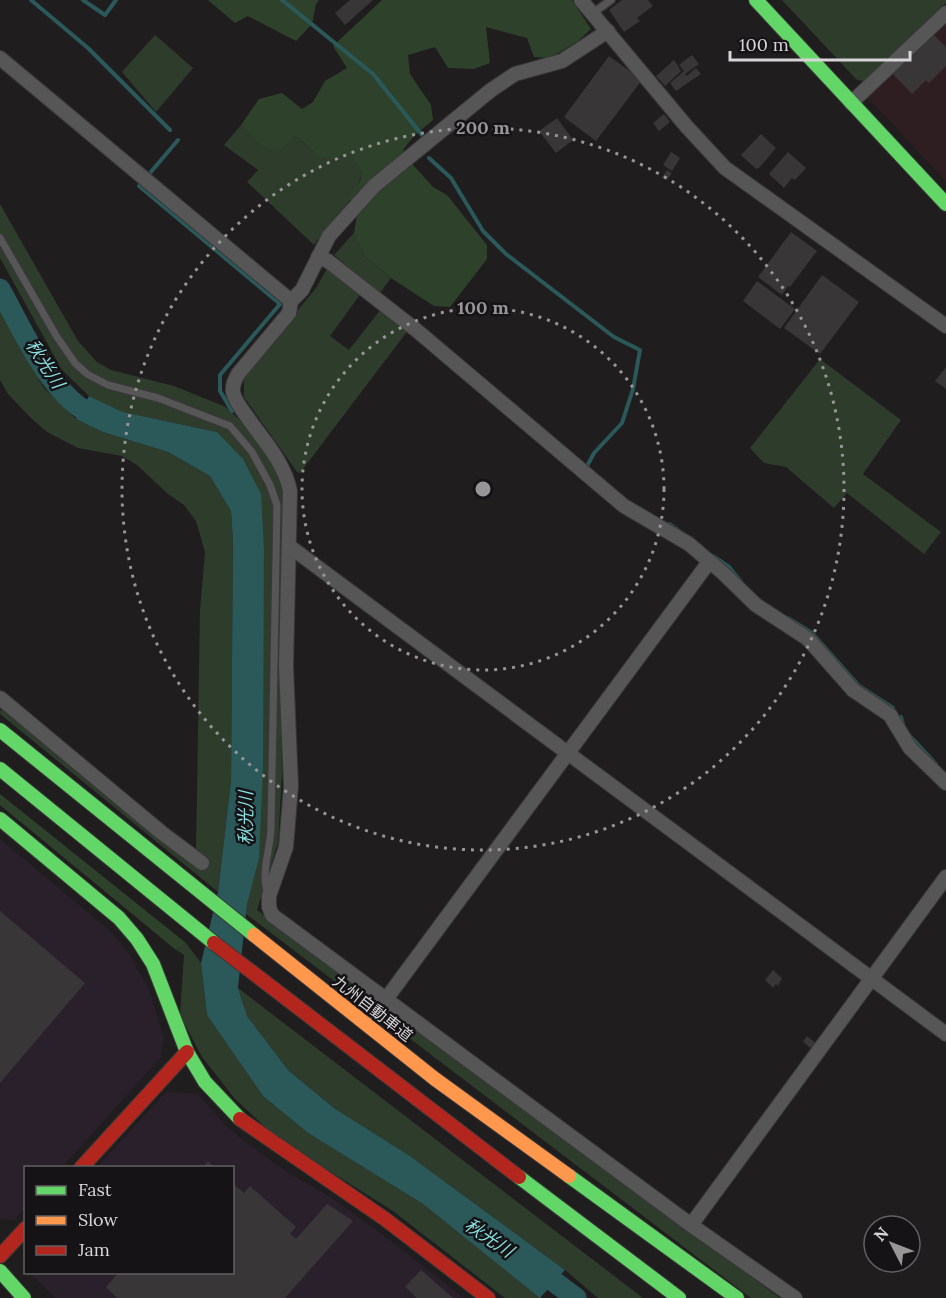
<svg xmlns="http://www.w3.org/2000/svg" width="946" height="1298" viewBox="0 0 946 1298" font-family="Lora,'Noto Sans JP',serif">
<rect width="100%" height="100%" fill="#1f1d1e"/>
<g fill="#29202b">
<path d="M0,839L110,931L129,954L148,987L164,1038L161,1057L62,1167L26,1168L25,1208L14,1220L0,1219Z"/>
<path d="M166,1092L198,1094L229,1129L259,1152L287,1172L332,1198L382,1234L464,1298H55L30,1273L232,1272V1168L97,1167Z"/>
</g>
<path fill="#2f1e21" d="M946,20V181L866,96Z"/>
<g fill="#2e3c2c">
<path d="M782,0H946V3L865,81L857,80Z"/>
<path d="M155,35L193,68L156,112L122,72Z"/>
<path d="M241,125L261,146L295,136L307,145L320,159L352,154L362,171C357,199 331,223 314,245L247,182L258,170L224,145Z"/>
<path d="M0,204L78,341L97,362L111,370L174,386L226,407L250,430L283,482L280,657L282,773L278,843L257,910L780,1298H751L246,914L264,549L217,432L123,412L89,396L62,370L0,258Z"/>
<path d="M354,233L364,256L391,278L380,293L334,255Z"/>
<path d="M328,267L362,292L330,336L349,350L381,309L409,329L300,473L297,472L244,397V376L316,288Z"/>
<path d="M0,308L43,387L76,419L103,432L168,452L210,476L231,511L233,540L231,781L218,892L0,714V711L6,708L201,869L196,847L200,610L205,552L196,521L184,505L168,494L137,465L122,456L78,448L47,432L31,418L8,394L0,380Z"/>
<path d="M820,359L901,420L863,474L941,532L924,554L847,493L834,508L786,467L764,463L750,448Z"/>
<path d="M186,943L201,963L207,1015L263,1096L308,1133L423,1204L541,1298H505L393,1211L277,1138L235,1099L202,1057L180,1015L184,955L176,950Z"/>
<path d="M238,988L643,1298H598L565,1270L410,1156L334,1108L289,1071L247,1016Z"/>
</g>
<g fill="#2e422b">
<path d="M208,0H319L316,4L312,24L296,41L248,16L235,23Z"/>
<path d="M382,0H572L591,29L577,42L550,58L534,57L527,38L486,27L490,63L474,69L448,68L435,47L408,55L410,74L431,105L433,120L414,136L403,150L414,166L433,187L447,195L487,245V259L450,307L434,306L391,278L364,256L354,233L357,216L349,199L360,181L362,172L352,155L320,159L307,145L295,136L281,150L261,146L241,125L259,99L282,93L302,109L313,102L325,81L347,68L333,46Z"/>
<path d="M0,794L186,943L176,950L0,805Z"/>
</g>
<path fill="#2b5859" d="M89,396L123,412L217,432L243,459L261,494L264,549L263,767L259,858L247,904L238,988L247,1016L289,1071L334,1108L410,1156L565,1270L540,1298L423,1204L308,1133L263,1096L207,1015L201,963L218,892L231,781L233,540L231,511L210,476L168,452L103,432L76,419Z"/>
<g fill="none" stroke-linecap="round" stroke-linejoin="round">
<g stroke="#2b5859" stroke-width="4">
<path d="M31,0L88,48L170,130"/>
<path d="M83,0L105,15L116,0"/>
<path d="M282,0L373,74L422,135"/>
<path d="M429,158L451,178L483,231L506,254L614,337L640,350L633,389L622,423L594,453L586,468L589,469"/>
<path d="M150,173L178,140"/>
<path d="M139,186L280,304L220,375V391L232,411"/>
<path d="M669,524L682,533"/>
<path d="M713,556L729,567L742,583"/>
<path d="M788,618L812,633L859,686L893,708"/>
<path d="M901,717L904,728"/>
<path d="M910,736L936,764"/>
</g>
<g stroke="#2b5859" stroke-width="21">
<path d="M0,289C24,332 54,406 105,420"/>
<path d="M533,1266L576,1298"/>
</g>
</g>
<g fill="#383637">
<path d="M350,0H373L345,25L335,13Z"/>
<path d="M622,0H648L653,6L637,18L640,21L624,32L609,10Z"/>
<path d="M933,34L946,47V66L929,83L926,80L912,94L892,73Z"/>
<path d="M692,55L699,64L685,74L687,76L696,68L701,74L676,91L670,83L684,71L679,65Z"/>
<path d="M609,56L642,80L596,141L564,117Z"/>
<path d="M674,60L681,71L665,86L656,76Z"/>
<path d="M664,114L670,122L659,131L653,123Z"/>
<path d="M557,118L573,140L556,153L539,131Z"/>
<path d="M761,134L776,148L759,168L756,169L741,155Z"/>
<path d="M671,152L680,158L672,171L663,165Z"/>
<path d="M788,152L806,168L795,180L792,178L784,188L769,174Z"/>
<path d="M667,170L672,173L667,180L662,177Z"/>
<path d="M791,232L817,251L790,287L788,286L782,295L758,277Z"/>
<path d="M822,275L859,302L820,354L784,328Z"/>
<path d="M757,281L795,309L780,329L743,301Z"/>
<path d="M946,367V389L935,381Z"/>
<path d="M0,911L85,983L0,1083Z"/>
<path d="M773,970L782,978L778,986L776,984L773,988L765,980Z"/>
<path d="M807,1036L817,1044L813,1050L803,1042Z"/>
<path d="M208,1161L215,1168H202Z"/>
<path d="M232,1183L244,1193L250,1186L296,1227L290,1234L296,1239L327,1204L353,1221L285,1298H117L106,1287L119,1272H232Z"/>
<path d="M421,1270L453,1298H417L405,1287Z"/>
</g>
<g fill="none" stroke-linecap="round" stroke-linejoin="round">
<defs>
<g id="lane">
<path d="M593,13L611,0"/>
<path d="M0,238L57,337L75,363L87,374L108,385L158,398L230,426L252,452L270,485L277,505C274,612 272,719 271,826C271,849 260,872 268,894"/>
</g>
<g id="street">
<path d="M581,0L687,127L725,168L946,326"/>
<path d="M608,31L562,61L515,74L491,90L374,186L329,236L302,290L291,301L289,313L238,374C235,380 232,385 233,392C235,402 244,412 250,421C265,442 285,464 290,491L286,666L291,786L286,847L269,896V907L272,915L691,1225L795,1298"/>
<path d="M0,58L291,301"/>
<path d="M851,103L946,13"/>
<path d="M318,257L328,261L415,329L624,506L689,544L723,573L756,605L808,639L853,690L890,715L910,748L946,783"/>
<path d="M289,546L946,1034"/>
<path d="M0,698L162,833L202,863"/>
<path d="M375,1014L709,562"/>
<path d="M691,1225L946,877"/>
</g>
<g id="fast">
<path d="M756,0L946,204"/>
<path d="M0,730L254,935"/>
<path d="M0,769L214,943"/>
<path d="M0,819L119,918L137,939L153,964L187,1052L205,1082L240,1119"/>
<path d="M569,1176L737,1298"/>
<path d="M519,1177L679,1298"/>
<path d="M0,1271L24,1298"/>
</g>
<path id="slow" d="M254,935L435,1079L569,1176"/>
<g id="jam">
<path d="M214,943L519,1177"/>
<path d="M240,1119L385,1219L488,1298"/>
<path d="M81,1168L187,1052"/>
<path d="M0,1256L26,1228"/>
</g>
</defs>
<use href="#lane" stroke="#393839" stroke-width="10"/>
<use href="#street" stroke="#393839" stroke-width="16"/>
<use href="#fast" stroke="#393839" stroke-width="16"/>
<use href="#slow" stroke="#393839" stroke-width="16"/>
<use href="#jam" stroke="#393839" stroke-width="16"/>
<use href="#lane" stroke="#575657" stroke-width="7"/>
<use href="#street" stroke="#575657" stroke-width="14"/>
<use href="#fast" stroke="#63d668" stroke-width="14"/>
<use href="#slow" stroke="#ff974d" stroke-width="14"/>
<use href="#jam" stroke="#b3261e" stroke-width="14"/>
</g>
<g fill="none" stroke="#979596" stroke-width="3" stroke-dasharray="3 6">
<circle cx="483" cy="489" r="181"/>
<circle cx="483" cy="489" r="361"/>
</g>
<g text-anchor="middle" stroke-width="5" stroke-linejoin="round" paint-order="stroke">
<g font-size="16" fill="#d7d5d7" stroke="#161316">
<text transform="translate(373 1008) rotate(38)" y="6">九州自動車道</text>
</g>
<g font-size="18" font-style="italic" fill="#87dedf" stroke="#161316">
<text transform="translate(45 364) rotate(57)" y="6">秋光川</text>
<text transform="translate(246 818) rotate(-90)" y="6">秋光川</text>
<text transform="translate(489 1238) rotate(34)" y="6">秋光川</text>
</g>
</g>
<circle cx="483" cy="489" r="9" fill="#979596" stroke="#161316" stroke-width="3"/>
<g font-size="18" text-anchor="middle" font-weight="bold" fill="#979596" stroke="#161316" stroke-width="5" stroke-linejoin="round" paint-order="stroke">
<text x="483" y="134">200 m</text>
<text x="483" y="314">100 m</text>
</g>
<rect x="24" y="1166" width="210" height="108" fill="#161316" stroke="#636163" stroke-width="1.5"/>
<rect x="36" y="1186" width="30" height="9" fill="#63d668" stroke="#636163" stroke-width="1.5"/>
<text x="78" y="1196" font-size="18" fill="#d7d5d7">Fast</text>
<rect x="36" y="1216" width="30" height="9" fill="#ff974d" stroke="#636163" stroke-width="1.5"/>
<text x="78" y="1226" font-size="18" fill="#d7d5d7">Slow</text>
<rect x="36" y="1246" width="30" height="9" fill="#b3261e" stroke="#636163" stroke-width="1.5"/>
<text x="78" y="1256" font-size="18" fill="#d7d5d7">Jam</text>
<g transform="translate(892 1244) rotate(312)"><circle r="28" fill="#161316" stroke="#636163" stroke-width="1.5"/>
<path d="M0-4.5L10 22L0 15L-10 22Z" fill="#979596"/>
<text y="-9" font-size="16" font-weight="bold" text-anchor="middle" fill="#d7d5d7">N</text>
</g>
<path d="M730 51v9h180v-9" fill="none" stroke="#d7d5d7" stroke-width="3"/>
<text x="739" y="51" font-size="18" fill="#d7d5d7" stroke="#161316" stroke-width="4.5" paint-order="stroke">100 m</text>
</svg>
